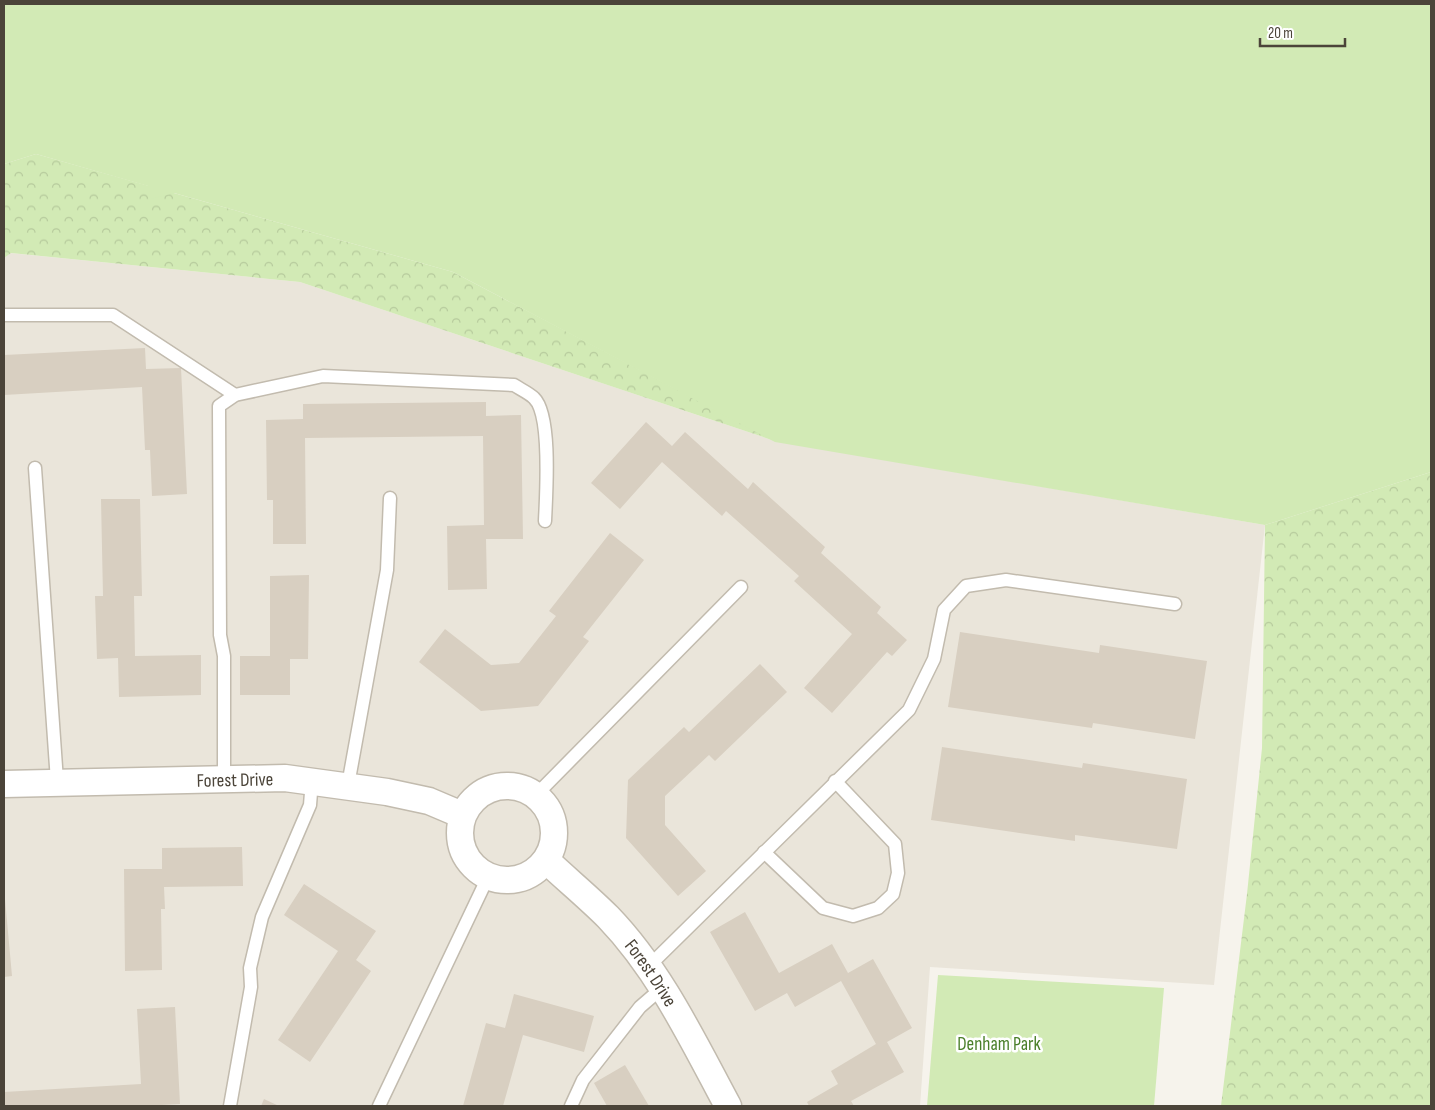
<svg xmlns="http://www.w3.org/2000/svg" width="1435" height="1110" viewBox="0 0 1435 1110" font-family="'Sofia Sans Condensed',sans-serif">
<defs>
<pattern id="forest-crowns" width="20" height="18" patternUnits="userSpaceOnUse" patternTransform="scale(1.25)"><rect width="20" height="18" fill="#d2eab5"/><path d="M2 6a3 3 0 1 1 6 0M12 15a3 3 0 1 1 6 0" fill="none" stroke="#b6ca9c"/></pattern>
</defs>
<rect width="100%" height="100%" fill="#f6f3ec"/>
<path fill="#eae5da" d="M10,253L300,282L775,441L1265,525L1214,985L930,967L920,1106H4V258Z"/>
<g fill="url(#forest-crowns)">
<path d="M36,154L453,272L775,441L300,282L11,253L4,258V164Z"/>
<path d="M1431,472V1106H1221L1247,894L1262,748L1265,525Z"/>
</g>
<g fill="#d2eab5">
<path d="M4,4H1431V472L1265,525L775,442L453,272L174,193L151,199L148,186L36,154L4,164Z"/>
<path d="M938,975L1164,988L1154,1106H927Z"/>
</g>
<g fill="#d8cfc1">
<path d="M145,348L146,369L181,368L187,494L152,496L150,450H145L142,387L4,395V355Z"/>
<path d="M486,402V416L521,415L523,539H486L487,589L448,590L447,526L484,525L483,436L305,438L306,544H273V500H267L266,420L303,419V404Z"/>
<path d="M646,422L672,446L685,432L748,489L753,482L825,547L821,553L881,607L877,613L907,640L892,656L887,652L832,713L804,688L852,634L794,581L799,576L726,511L722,516L662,462L620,509L591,483Z"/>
<path d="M101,499H140L142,596H134L135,656L201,655V695L119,697L118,658L97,659L95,596H103Z"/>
<path d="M610,533L644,560L583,637L589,641L538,706L481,711L419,662L445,629L491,665L519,663L556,616L549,611Z"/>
<path d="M309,575L308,659H290V695H240V656H270V576Z"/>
<path d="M960,632L1099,653L1100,645L1207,661L1195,739L1093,723L1092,728L948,707Z"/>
<path d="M760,664L787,692L715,761L709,755L665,796V825L706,871L678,896L626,838L628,780L684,727L689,732Z"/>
<path d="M942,747L1082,768L1083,763L1187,779L1177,849L1075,835V841L931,820Z"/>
<path d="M242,847L243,886L164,887L165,909H161L162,970L125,971L124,869H162V848Z"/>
<path d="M304,884L376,931L356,960L371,971L310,1062L278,1040L338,951L284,915Z"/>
<path d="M4,899H5L12,976L4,977Z"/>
<path d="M745,912L779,973L832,944L848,973L873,959L912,1028L887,1042L904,1072L851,1101L854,1106H809L807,1102L838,1084L831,1071L876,1044L841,981L795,1007L787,993L755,1011L710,932Z"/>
<path d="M514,994L594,1016L584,1052L523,1035L503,1106H463L486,1023L505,1028Z"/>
<path d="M175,1007L180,1104L144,1106H4V1092L141,1084L137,1009Z"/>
<path d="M625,1065L649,1106H607L594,1083Z"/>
<path d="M264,1099L279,1106H261Z"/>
</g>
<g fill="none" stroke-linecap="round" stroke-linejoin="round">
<defs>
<g id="service">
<path d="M4,315H113L235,395"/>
<path d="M35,468L57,781"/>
<path d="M224,778V656L220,635L219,406L235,395L323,376L514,385C520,389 529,393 534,398C552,415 546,496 545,521"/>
<path d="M348,785L387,570L390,498"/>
<path d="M536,795L741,587"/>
<path d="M764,852L823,908L853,916L878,908L893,894L898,873L895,844L835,781"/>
<path d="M648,967L909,710L934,659L944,610L966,586L1006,580L1175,604"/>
<path d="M230,1106L251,987L250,968L262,917L310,805L312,780"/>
<path d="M379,1106L488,877"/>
<path d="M571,1106L583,1080L640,1007L662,988"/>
</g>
<g id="minor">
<path id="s1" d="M4,784L285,778L387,792L429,801L462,815"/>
<circle cx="507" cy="833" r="47"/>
<path id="s2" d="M546,860C566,879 588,897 608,917C660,971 693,1041 728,1106"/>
</g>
</defs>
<use href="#service" stroke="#c2bbae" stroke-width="15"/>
<use href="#minor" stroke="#c2bbae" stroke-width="29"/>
<use href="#service" stroke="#fff" stroke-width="12"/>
<use href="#minor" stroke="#fff" stroke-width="26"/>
</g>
<g text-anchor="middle" stroke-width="5" stroke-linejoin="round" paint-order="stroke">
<g font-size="19" fill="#4b4439" stroke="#fff">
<text dy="7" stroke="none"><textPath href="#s1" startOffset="231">Forest Drive</textPath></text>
<text dy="7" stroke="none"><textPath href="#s2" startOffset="155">Forest Drive</textPath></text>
</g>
<g font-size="19" fill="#4a7f2a" stroke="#fff">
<text x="999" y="1050">Denham Park</text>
</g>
</g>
<rect width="1435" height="1110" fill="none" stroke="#4b4439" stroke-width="10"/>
<path d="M1260 38v8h85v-8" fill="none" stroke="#4b4439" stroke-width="2.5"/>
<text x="1268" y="38" font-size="15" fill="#4b4439" stroke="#ffffff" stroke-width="4" paint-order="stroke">20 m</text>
</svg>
